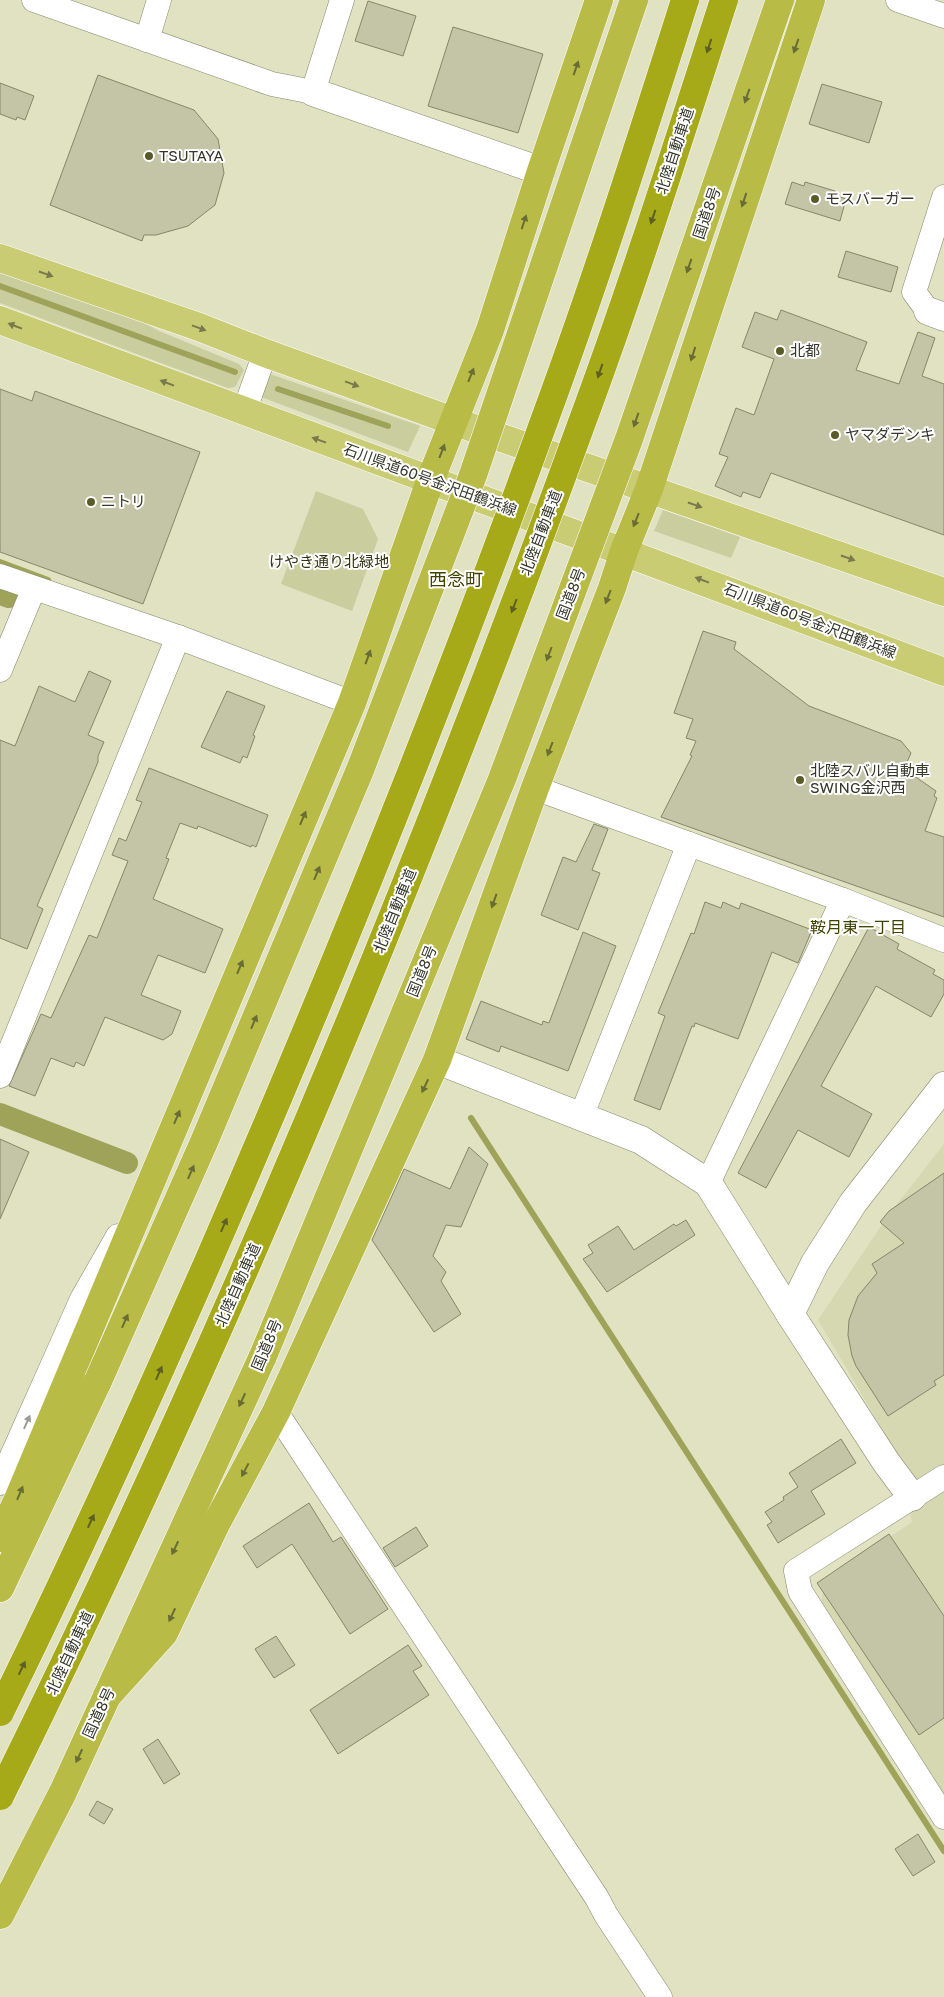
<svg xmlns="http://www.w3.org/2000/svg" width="944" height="1997" viewBox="0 0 944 1997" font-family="'Golos Text','Noto Sans JP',sans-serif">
<rect width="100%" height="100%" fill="#e0e2c2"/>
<path fill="#d5d8b1" d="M944,1144V1795L821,1601L826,1581L912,1522L895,1451L818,1320L887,1217Z"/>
<g fill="#cacd9d">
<path d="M0,267L128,314L159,331L239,364L244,370L235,387L228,388L0,303Z"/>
<path d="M267,373L420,426L408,452L261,397Z"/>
<path d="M316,491L363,509L378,539L352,611L281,584Z"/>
<path d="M663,510L740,537L731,558L654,531Z"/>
</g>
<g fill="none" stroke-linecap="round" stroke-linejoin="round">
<g stroke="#9fa359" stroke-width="6">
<path d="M0,286L235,372"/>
<path d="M278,389L388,426"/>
<path d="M0,562L48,580"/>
<path d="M471,1118L944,1851"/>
</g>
<g stroke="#9fa359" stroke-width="22">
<path d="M0,594L9,597"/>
<path d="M0,1114L127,1163"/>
</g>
</g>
<g fill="#c3c5a6" stroke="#848769">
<path d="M368,1L416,16L403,56L355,41Z"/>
<path d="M453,27L543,54L518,133L428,106Z"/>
<path d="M98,75L194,110L218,139L224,173L215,205L188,226L156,235H144L142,241L50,205Z"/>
<path d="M0,83L34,96L25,120L17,117L16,120L0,114Z"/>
<path d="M822,84L882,102L869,143L809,124Z"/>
<path d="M792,182L804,186L805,182L835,191L834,195L846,199L840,221L785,204Z"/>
<path d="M846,251L898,267L891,292L838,277Z"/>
<path d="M781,310L867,342L856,370L899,384L918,332L935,338L922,376L944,384V535L771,473L760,498L743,492L741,497L715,486L728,457L719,454L736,408L754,415L774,359L742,347L755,312L777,320Z"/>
<path d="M0,389L32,401L35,391L200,452L143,604L0,552Z"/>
<path d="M703,631L736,642L734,649L809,706L901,741L911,753L904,769L936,791L934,796L937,798L925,831L944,837V917L661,817L692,756L690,755L696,741L686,738L693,719L674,713Z"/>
<path d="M89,671L111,681L88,735L104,742L98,756V762L37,906L43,909L27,949L0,938V740L15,746L39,686L75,702Z"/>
<path d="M227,691L265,706L253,735L255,736L247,758L243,756L240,763L201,747Z"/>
<path d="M149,768L268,815L256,847L252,845L251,847L198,826L197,829L180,823L166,858L169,859L153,899L223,929L205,973L158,955L141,995L181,1011L172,1034L163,1040L105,1017L84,1066L76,1062L74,1067L51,1058L35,1096L9,1086L41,1014L51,1018L89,935L97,938L128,861L112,855L119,838L126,841L142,802L136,800Z"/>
<path d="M594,824L608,829L592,870L600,873L578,930L541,915L563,857L576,862Z"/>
<path d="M705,902L721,908L723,902L739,909L741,903L812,930L798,963L772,952L738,1039L695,1023L694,1027L692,1026L660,1110L634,1100L665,1016L658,1013L691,933L694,934Z"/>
<path d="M869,927L899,944L897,949L935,970L933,974L944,980V994L931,1017L876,986L821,1086L872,1114L849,1157L798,1130L766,1188L738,1173Z"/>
<path d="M583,932L616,946L568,1071L501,1046L499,1052L466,1039L481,1001L542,1025L543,1021L549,1023Z"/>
<path d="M0,1139L29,1152L0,1219Z"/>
<path d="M469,1147L488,1164L461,1227L446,1225L433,1256L446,1272L441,1281L461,1314L434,1332L372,1240L404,1169L450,1189Z"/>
<path d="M944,1173V1375L934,1381L936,1385L888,1416L856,1366L852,1356L848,1335L849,1320L858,1296L877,1273L872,1264L904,1243L880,1222L889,1211Z"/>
<path d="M686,1220L695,1235L607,1292L583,1259L593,1253L588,1245L618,1226L634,1250L674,1224L676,1226Z"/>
<path d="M841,1439L856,1463L811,1491L825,1514L778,1543L767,1525L772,1522L765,1512L784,1500L783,1497L798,1487L789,1473Z"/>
<path d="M309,1503L333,1542L341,1537L388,1609L350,1634L292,1544L257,1568L243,1546Z"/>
<path d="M416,1527L428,1546L395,1567L383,1548Z"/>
<path d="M889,1534L944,1616V1718L919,1735L817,1583Z"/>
<path d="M276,1636L295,1665L274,1678L255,1649Z"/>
<path d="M408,1645L422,1666L413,1671L429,1695L338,1754L310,1710Z"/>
<path d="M158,1739L180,1774L164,1784L143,1749Z"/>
<path d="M97,1801L113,1809L104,1824L89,1815Z"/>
<path d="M918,1834L935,1862L913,1876L895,1849Z"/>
</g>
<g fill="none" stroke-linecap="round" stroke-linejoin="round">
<defs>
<g id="minor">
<path d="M34,0L272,84L313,92L342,0"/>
<path d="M898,0L944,16"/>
<path d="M147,40L159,0"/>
<path d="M928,311L914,292L944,197"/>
<path d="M244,412L265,353"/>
<path d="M0,576L178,637L352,703"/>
<path d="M0,670L34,588"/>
<path d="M535,788L843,900L944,940"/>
<path d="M0,1076L178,637"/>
<path d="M581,1117L689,844"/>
<path d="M708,1183L843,900"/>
<path d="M276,1412L597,1898L606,1915L660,1997"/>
<path d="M944,1477L796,1571L800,1591L944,1817"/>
<path d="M0,1483L82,1299L118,1236"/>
</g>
<g id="tertiary">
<path d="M313,92L541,171"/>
<path d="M928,311L944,317"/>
<path d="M437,1060L641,1140L708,1183L790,1314L886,1462L912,1497"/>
<path d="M790,1314L815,1263L853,1203L944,1086"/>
</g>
<g id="primary">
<path d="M0,258L199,327L265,353L453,421L944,592"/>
<path d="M0,320C314,438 630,553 944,672"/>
</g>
<g id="trunk">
<path d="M0,1538L19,1497L352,703L430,481L490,330L541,171L599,0"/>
<path d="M0,1588L98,1381"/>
<path d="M107,1696L164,1633L216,1524L276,1412L437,1060L535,788L612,588L624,551L649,489L811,0"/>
<path d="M0,1915L63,1792L263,1356"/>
</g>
</defs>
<use href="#minor" stroke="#86886b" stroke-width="25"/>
<use href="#tertiary" stroke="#86886b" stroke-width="29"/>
<use href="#primary" stroke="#fff" stroke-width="29"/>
<use href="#trunk" stroke="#fff" stroke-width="29"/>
<use href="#minor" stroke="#fff" stroke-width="24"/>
<use href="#tertiary" stroke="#fff" stroke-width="28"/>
<use href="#primary" stroke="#cacc74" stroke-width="28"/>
<use href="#trunk" stroke="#b8bb46" stroke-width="28"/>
<defs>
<g id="trunk-bridge">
<path d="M263,1356L502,779L629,439L780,0"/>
<path d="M98,1381L204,1142L360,770L473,475L634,0"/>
</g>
<g id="motorway-bridge">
<path d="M0,1712C74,1562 143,1410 210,1257C331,979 444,698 547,413C597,277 641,138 685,0"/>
<path d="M0,1796C220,1351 411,892 581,425C633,285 678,142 724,0"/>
</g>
</defs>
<use href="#trunk-bridge" stroke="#fff" stroke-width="29" stroke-linecap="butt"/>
<use href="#motorway-bridge" stroke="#fff" stroke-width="29" stroke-linecap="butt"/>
<use href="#trunk-bridge" stroke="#b8bb46" stroke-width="28"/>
<use href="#motorway-bridge" stroke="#a7aa18" stroke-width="28"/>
</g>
<defs><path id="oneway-solid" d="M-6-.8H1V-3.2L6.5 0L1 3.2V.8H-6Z" transform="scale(1.25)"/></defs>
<g fill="#5e5f24">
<use href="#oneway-solid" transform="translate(709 46) rotate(108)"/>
<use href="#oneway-solid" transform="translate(653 217) rotate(109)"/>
<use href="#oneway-solid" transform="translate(600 371) rotate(109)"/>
<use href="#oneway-solid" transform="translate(514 606) rotate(111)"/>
<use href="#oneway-solid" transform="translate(224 1225) rotate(-66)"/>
<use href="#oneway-solid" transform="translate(159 1373) rotate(-66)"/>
<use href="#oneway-solid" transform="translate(91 1521) rotate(-65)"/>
<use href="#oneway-solid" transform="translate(22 1668) rotate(-64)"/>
</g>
<g fill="#6a6c36">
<use href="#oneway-solid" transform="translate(796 46) rotate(109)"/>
<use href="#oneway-solid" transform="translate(576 68) rotate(-71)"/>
<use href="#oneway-solid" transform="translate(747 96) rotate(109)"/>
<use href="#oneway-solid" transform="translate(744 200) rotate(108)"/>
<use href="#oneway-solid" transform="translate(524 222) rotate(-72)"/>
<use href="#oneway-solid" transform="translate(689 266) rotate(109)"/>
<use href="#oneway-solid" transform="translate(693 354) rotate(108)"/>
<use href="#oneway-solid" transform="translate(471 375) rotate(-68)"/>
<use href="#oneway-solid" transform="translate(636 420) rotate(109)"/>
<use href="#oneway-solid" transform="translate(442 451) rotate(-69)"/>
<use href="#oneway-solid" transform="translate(636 520) rotate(112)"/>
<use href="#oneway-solid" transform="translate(608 597) rotate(111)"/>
<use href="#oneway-solid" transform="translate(549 654) rotate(111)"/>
<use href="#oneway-solid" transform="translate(368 657) rotate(-70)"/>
<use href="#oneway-solid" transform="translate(550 749) rotate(111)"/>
<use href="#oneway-solid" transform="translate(303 818) rotate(-67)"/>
<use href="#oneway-solid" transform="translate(317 873) rotate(-67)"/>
<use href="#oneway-solid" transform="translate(494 901) rotate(110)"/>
<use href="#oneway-solid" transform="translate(240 967) rotate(-67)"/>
<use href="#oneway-solid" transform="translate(254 1022) rotate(-67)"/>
<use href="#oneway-solid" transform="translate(425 1086) rotate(115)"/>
<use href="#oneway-solid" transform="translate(177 1117) rotate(-67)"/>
<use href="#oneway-solid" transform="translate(191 1172) rotate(-66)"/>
<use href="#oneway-solid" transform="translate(125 1321) rotate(-66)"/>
<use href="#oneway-solid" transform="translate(242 1400) rotate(115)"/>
<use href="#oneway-solid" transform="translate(245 1470) rotate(118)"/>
<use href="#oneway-solid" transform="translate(20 1493) rotate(-67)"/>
<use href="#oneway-solid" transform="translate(175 1548) rotate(115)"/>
<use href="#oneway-solid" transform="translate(172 1615) rotate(115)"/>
<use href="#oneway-solid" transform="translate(79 1756) rotate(115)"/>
</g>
<g fill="#797a4c">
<use href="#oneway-solid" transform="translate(46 274) rotate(19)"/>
<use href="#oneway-solid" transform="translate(15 326) rotate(-159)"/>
<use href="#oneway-solid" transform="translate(199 328) rotate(20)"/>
<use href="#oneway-solid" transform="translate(167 383) rotate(-159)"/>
<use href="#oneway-solid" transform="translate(352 384) rotate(20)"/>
<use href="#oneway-solid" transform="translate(319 440) rotate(-160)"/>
<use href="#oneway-solid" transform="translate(695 505) rotate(19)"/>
<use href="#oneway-solid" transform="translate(848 558) rotate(19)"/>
<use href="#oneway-solid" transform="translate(702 580) rotate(-159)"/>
</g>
<use fill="#9a9b95" href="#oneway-solid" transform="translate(27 1422) rotate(-66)"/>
<g fill="#585a27" stroke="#fff" stroke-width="2">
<circle cx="149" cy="156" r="5"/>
<circle cx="815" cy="199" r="5"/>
<circle cx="780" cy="351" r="5"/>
<circle cx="835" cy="435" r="5"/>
<circle cx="91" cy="502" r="5"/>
<circle cx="800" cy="780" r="5"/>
</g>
<g text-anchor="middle" stroke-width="4" stroke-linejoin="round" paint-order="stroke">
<g font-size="15" fill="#36372b" stroke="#fff">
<text transform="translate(675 151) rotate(-72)" y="5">北陸自動車道</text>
<text transform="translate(707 213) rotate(-71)" y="5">国道8号</text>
<text transform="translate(430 480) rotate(20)" y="5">石川県道60号金沢田鶴浜線</text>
<text transform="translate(541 533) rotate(-69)" y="5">北陸自動車道</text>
<text transform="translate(571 594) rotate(-69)" y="5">国道8号</text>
<text transform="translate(810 621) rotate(21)" y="5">石川県道60号金沢田鶴浜線</text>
<text transform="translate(395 911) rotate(-68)" y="5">北陸自動車道</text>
<text transform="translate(422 971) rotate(-68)" y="5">国道8号</text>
<text transform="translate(238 1285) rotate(-66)" y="5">北陸自動車道</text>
<text transform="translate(267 1345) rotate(-67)" y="5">国道8号</text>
<text transform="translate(70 1653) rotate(-65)" y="5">北陸自動車道</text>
<text transform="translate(99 1713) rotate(-65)" y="5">国道8号</text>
</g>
<g font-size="15" fill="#36372b" stroke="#fff" text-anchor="start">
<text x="159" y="161">TSUTAYA</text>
<text x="825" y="204">モスバーガー</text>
<text x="790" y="356">北都</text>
<text x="845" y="440">ヤマダデンキ</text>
<text x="101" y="507">ニトリ</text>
<text x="810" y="776">北陸スバル自動車<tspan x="810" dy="17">SWING金沢西</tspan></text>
</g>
<g font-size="15" fill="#333414" stroke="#fff">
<text x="329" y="567">けやき通り北緑地</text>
</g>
<g font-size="16" fill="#414301" stroke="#fff">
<text x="858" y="933">鞍月東一丁目</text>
</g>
<g font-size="18" fill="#414301" stroke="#fff">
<text x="456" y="586">西念町</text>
</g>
</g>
</svg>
